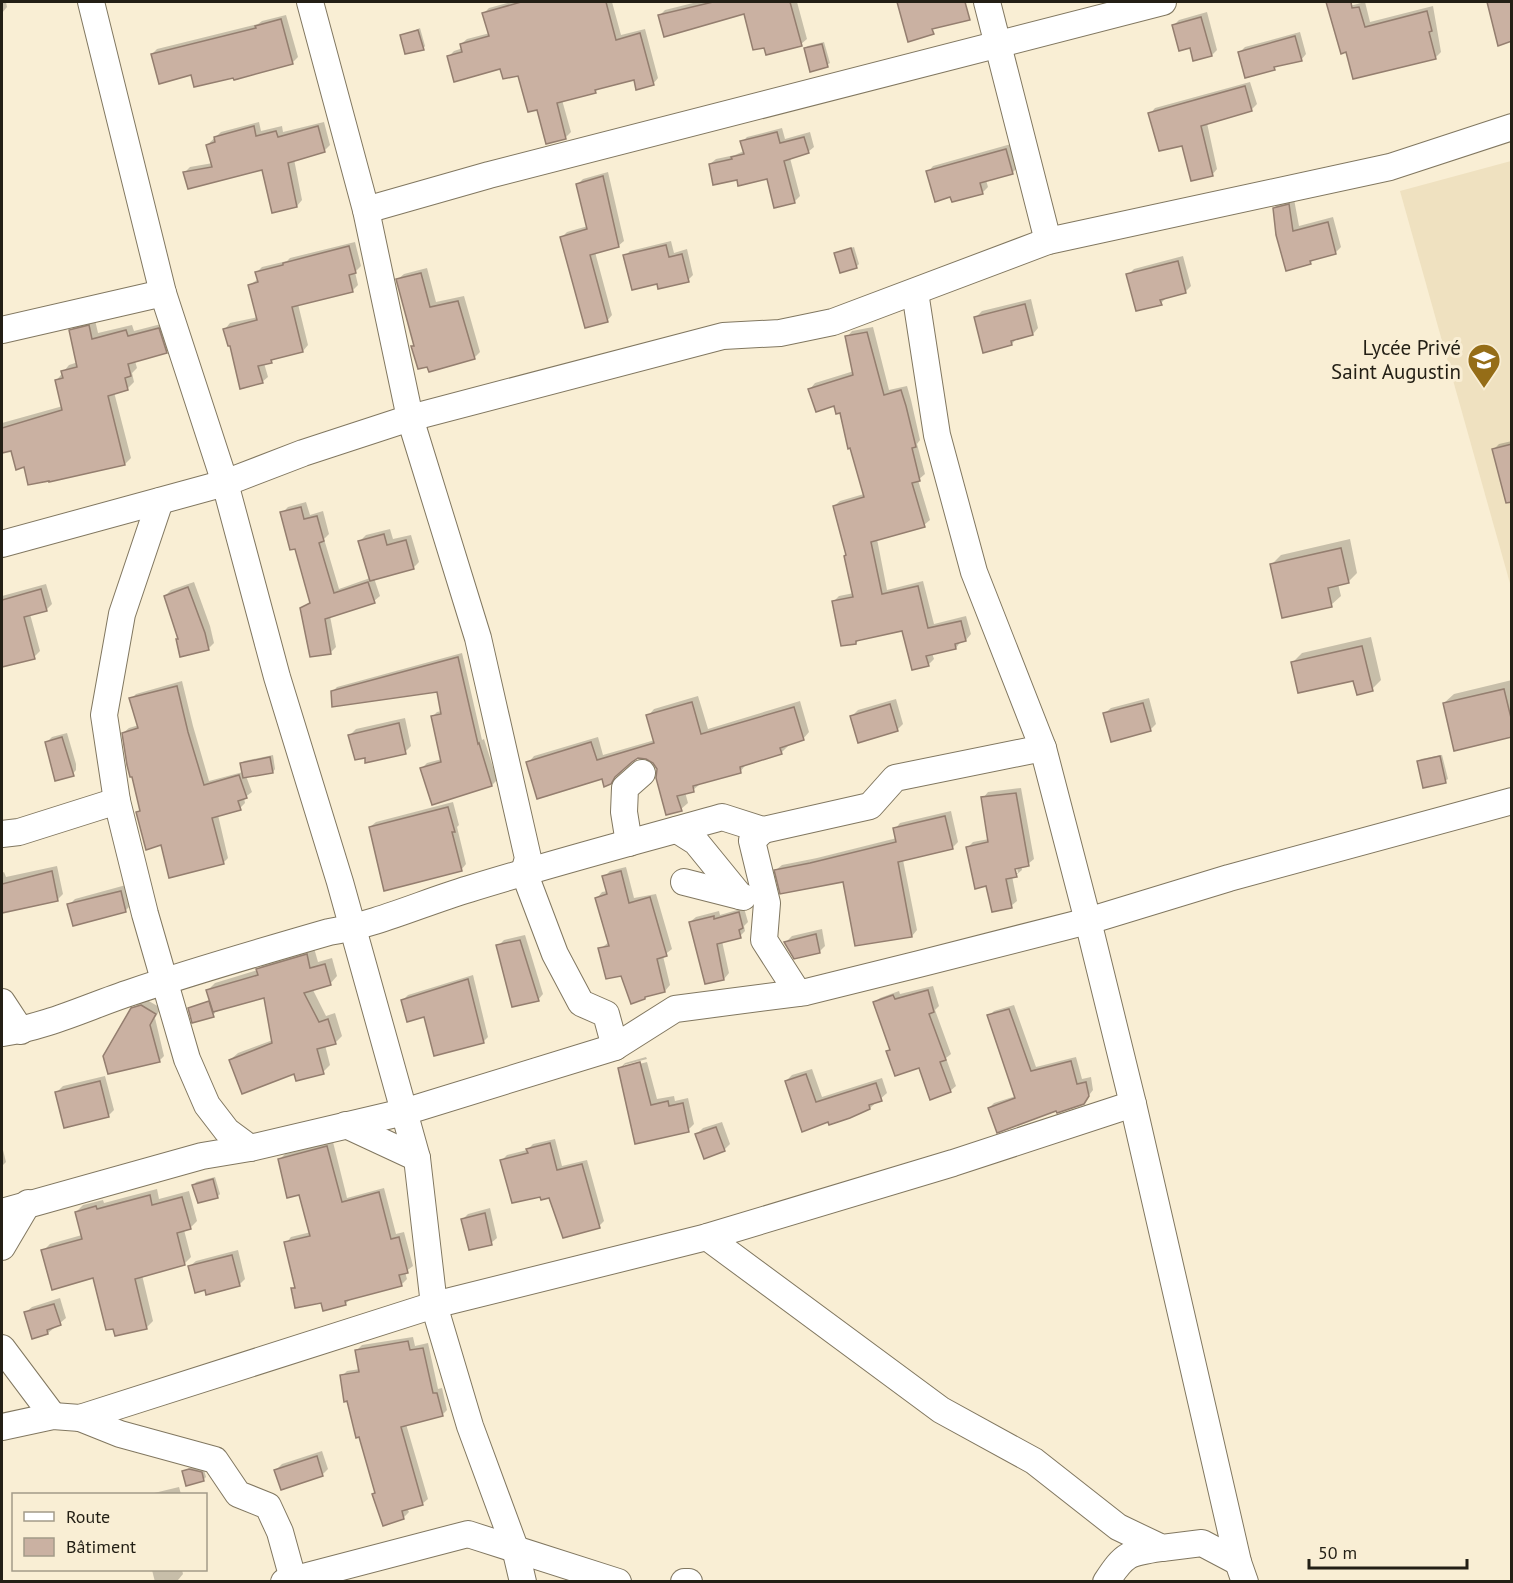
<svg xmlns="http://www.w3.org/2000/svg" width="1513" height="1583" viewBox="0 0 1513 1583" font-family="'PT Sans',sans-serif">
<rect width="100%" height="100%" fill="#f9eed4"/>
<path fill="#efe1c0" d="M1511,161V587L1400,191Z"/>
<g fill="#0003" fill-rule="evenodd">
<path d="M2,2H6L7,7L2,13Z"/>
<path d="M511,2H612L621,35L645,29L658,78L653,84L635,79L599,88L595,92L562,100L571,132L565,138L539,108L519,74L501,67L449,56L454,51L463,48L461,44L467,39L490,33L484,13L489,8Z"/>
<path d="M697,2H797L807,39L801,44L765,46L745,12L660,15L665,10Z"/>
<path d="M1365,2L1370,22L1433,6L1441,52L1435,58L1347,50L1338,9Z"/>
<path d="M1207,12L1217,50L1212,55L1191,46L1174,25L1179,20Z"/>
<path d="M286,15L298,57L293,62L195,85L192,74L152,54L157,49L258,24L262,21Z"/>
<path d="M420,28L425,46L423,49L402,36Z"/>
<path d="M1300,32L1306,54L1301,60L1277,65L1274,68L1240,52L1245,47Z"/>
<path d="M824,42L830,63L827,65L805,48L808,46Z"/>
<path d="M1250,82L1257,104L1251,110L1207,123L1217,169L1212,175L1184,144L1150,114L1155,108Z"/>
<path d="M259,122L261,131L282,126L283,132L324,122L330,145L324,151L294,159L302,200L297,206L263,168L184,173L190,167L213,163L207,145L221,132Z"/>
<path d="M782,128L785,139L810,132L814,147L808,152L790,158L800,196L794,202L768,178H738L710,164L716,159L735,155L744,151L742,142L747,137Z"/>
<path d="M1011,144L1018,167L1012,173L986,180L988,187L982,193L951,195L928,172L933,166Z"/>
<path d="M608,172L624,241L618,246L595,252L612,315L607,321L562,237L567,232L588,226L578,184L583,179Z"/>
<path d="M1294,199L1299,226L1333,217L1341,247L1335,253L1316,257L1310,263L1274,208L1280,202Z"/>
<path d="M671,241L674,253L687,249L693,275L688,280L658,282L625,256L630,251Z"/>
<path d="M355,242L361,266L355,272L358,285L352,291L298,304L308,345L303,351L275,357L271,362L264,363L268,377L262,382L231,344L225,329L230,323L258,317L250,285L258,279L257,272L262,267L287,261L290,258Z"/>
<path d="M854,247L859,264L856,267L836,253Z"/>
<path d="M1183,256L1191,286L1185,292L1167,297L1161,303L1128,275L1134,269Z"/>
<path d="M427,268L436,302L464,296L480,352L474,358L413,347L415,344L398,279L404,274Z"/>
<path d="M1031,299L1038,328L1033,334L1017,338L1012,344L976,317L982,311Z"/>
<path d="M95,320L98,333L132,325L134,331L165,323L173,346L166,352L135,361L137,368L132,373L134,382L128,388L114,392L131,458L125,464L25,465L12,449L2,452V423L63,406L56,381L69,365L78,362L70,331L77,324Z"/>
<path d="M873,327L889,390L907,386L911,400L920,440L917,444L925,474L918,480L930,520L924,525L877,539L887,590L923,581L934,624L966,616L971,634L966,640L961,641L956,648L932,653L934,659L928,665L903,629L860,638L856,643L833,602L839,596L854,593L847,554L834,506L840,501L864,494L841,412L835,405L810,389L815,383L854,371L847,337L852,331Z"/>
<path d="M1512,441V473L1493,450L1499,444Z"/>
<path d="M306,502L310,515L323,511L329,534L324,539L339,589L370,578L360,541L366,535L390,529L393,539L411,535L419,562L413,568L374,578L380,596L374,601L330,616L336,647L330,653L302,608L311,601L296,547L282,513L288,507Z"/>
<path d="M1350,539L1357,573L1348,582L1338,584L1341,596L1331,605L1272,564L1281,555Z"/>
<path d="M194,582L210,626L214,643L208,649L179,638L165,596L171,590Z"/>
<path d="M46,584L52,604L46,610L30,614L40,651L34,657L2,666V596Z"/>
<path d="M1371,637L1381,680L1372,689L1354,679L1292,663L1302,653Z"/>
<path d="M462,653L482,740L484,739L497,780L492,785L422,768L427,763L442,759L432,717L437,712L442,711L439,691L332,692L337,687Z"/>
<path d="M1512,680V736L1444,703L1454,694Z"/>
<path d="M182,681L193,726L209,781L243,772L242,763L244,761L273,755L275,769L273,772L246,776L252,792L244,798L245,803L240,808L218,815L228,858L223,863L162,843L138,812L141,809L123,733L129,728L139,725L131,699L136,694Z"/>
<path d="M698,696L708,729L800,701L809,732L803,739L787,744L788,746L781,753L747,763L740,772L700,784L693,790L685,792L688,803L681,809L654,762L639,757L620,770L610,783L603,777L528,763L534,756L598,737L603,755L655,740L648,716L654,709Z"/>
<path d="M1149,698L1156,724L1150,730L1105,713L1111,708Z"/>
<path d="M896,699L903,724L897,730L852,716L858,710Z"/>
<path d="M405,718L411,746L405,752L366,756L350,735L356,729Z"/>
<path d="M67,733L76,764V770L71,776L47,742L52,737Z"/>
<path d="M1442,755L1448,779L1445,781L1419,762L1421,759Z"/>
<path d="M1021,788L1034,859L1028,864L1021,866L1022,870L1016,875L1012,876L1017,901L1011,906L988,884L968,847L973,842L989,839L983,798L988,792ZM1016,861L1018,873H1015Z"/>
<path d="M453,802L459,825L457,827L466,864L461,870L370,827L376,822Z"/>
<path d="M951,811L958,842L952,848L903,860L917,930L912,936L844,880L776,870L782,865L817,858L897,838L895,829L900,823Z"/>
<path d="M57,866L63,894L58,899L2,912V873L4,872L6,877Z"/>
<path d="M626,867L634,898L656,894L672,949L663,956L670,985L665,991L647,995L645,998L600,949L609,942L597,898L602,892L608,891L604,877L610,871Z"/>
<path d="M126,885L131,905L125,911L69,905L75,899Z"/>
<path d="M744,908L748,922L744,926L745,931L740,936L722,941L729,973L724,979L690,922L696,917L719,911L720,915Z"/>
<path d="M822,929L825,946L819,952L786,942L792,936Z"/>
<path d="M525,935L543,994L538,1000L498,946L504,940Z"/>
<path d="M314,948L318,962L332,958L337,976L330,984L313,990L326,1016L335,1013L342,1036L335,1043L325,1045L330,1065L323,1072H295L230,1060L238,1053L273,1040L265,996L214,1010L215,1013L213,1015L189,1008L211,1000L208,990L215,983L258,970L265,962Z"/>
<path d="M473,975L488,1037L483,1042L402,1001L408,995Z"/>
<path d="M933,986L939,1006L935,1010L951,1054L946,1058L956,1086L950,1091L920,1066L888,1051L891,1049L874,1003L880,998L899,991L900,994Z"/>
<path d="M147,1000L161,1008L155,1018L164,1056L159,1061L133,1009L139,1003Z"/>
<path d="M1014,1005L1036,1067L1076,1057L1082,1079L1091,1077L1093,1090L1083,1103L1057,1109L989,1108L994,1103L1016,1096L989,1016L994,1011Z"/>
<path d="M646,1057L647,1059L624,1065V1068L647,1062L657,1099L674,1096L675,1101L688,1098L694,1124L688,1130L636,1142L619,1069L625,1063Z"/>
<path d="M812,1069L822,1097L882,1078L887,1093L870,1108L829,1120L786,1081L792,1075Z"/>
<path d="M105,1076L114,1110L108,1116L57,1092L63,1086Z"/>
<path d="M722,1122L730,1144L724,1150L697,1134L703,1128Z"/>
<path d="M555,1139L562,1166L587,1160L604,1221L599,1226L550,1196L502,1160L507,1155L527,1150L533,1144Z"/>
<path d="M333,1142L347,1198L384,1188L396,1234L404,1232L413,1266L405,1272L407,1279L401,1285L351,1299L345,1304L322,1301L292,1289L296,1285L286,1243L291,1237L311,1232L300,1193L279,1160L285,1154Z"/>
<path d="M2,1146L6,1162L2,1166Z"/>
<path d="M215,1177L220,1194L218,1196L199,1202L194,1185L196,1182Z"/>
<path d="M157,1189L159,1199L189,1191L197,1221L190,1228L184,1230L191,1257L184,1264L142,1275L153,1321L146,1328L114,1327L94,1277L43,1251L50,1244L82,1235L76,1212L83,1205L103,1200L104,1203Z"/>
<path d="M490,1208L497,1238L491,1243L463,1219L468,1214Z"/>
<path d="M238,1250L245,1279L239,1285L206,1288L190,1266L196,1261Z"/>
<path d="M60,1298L66,1318L48,1333L26,1312L32,1307Z"/>
<path d="M413,1337L415,1346L428,1343L438,1389L442,1388L447,1410L442,1415L406,1424L428,1499L422,1504L407,1508L409,1512L403,1518L374,1494L376,1492L342,1376L347,1371L360,1369L357,1350L362,1345Z"/>
<path d="M322,1451L328,1469L322,1475L276,1470L282,1464Z"/>
<path d="M193,1467L204,1470L206,1477L204,1479L183,1471Z"/>
<path d="M179,1487L181,1494H150Z"/>
<path d="M152,1570H182L183,1574L178,1580L172,1582H155Z"/>
</g>
<g fill="#cab1a2" stroke="#947e6f" stroke-width="1.5">
<path d="M521,2H606L616,40L640,33L654,85L636,90L634,80L595,90L596,93L557,103L566,139L546,144L537,110L528,112L518,76L503,79L500,69L454,82L447,56L462,52L460,44L489,36L482,13Z"/>
<path d="M713,2H790L802,46L766,55L764,48L753,50L744,14L664,37L658,15Z"/>
<path d="M897,2H965L970,20L932,29L934,34L908,42Z"/>
<path d="M1326,2H1351L1352,8L1359,7L1365,27L1427,11L1432,31L1429,32L1436,59L1353,79L1346,52L1341,54Z"/>
<path d="M1487,2H1512V41L1498,46Z"/>
<path d="M1201,17L1212,56L1193,61L1190,48L1179,51L1172,25Z"/>
<path d="M281,19L293,64L234,80L233,78L194,87L191,75L159,84L151,54L256,28L255,26Z"/>
<path d="M418,30L424,50L405,54L400,35Z"/>
<path d="M1295,36L1302,61L1274,67L1275,70L1245,78L1238,52Z"/>
<path d="M822,44L828,67L810,72L804,48Z"/>
<path d="M1245,86L1252,111L1201,126L1213,176L1191,181L1182,146L1159,151L1148,113Z"/>
<path d="M254,126L256,136L276,131L278,137L318,126L325,152L288,163L297,207L272,213L262,170L188,189L183,172L212,167L206,145L215,142L214,137Z"/>
<path d="M777,132L780,143L804,137L809,153L784,161L795,203L774,208L767,179L738,186L737,180L713,185L709,164L732,159L731,157L744,154L740,141Z"/>
<path d="M1006,149L1013,174L980,183L983,194L952,202L950,197L935,202L926,171Z"/>
<path d="M603,176L619,247L590,255L608,322L585,328L560,237L587,229L576,184Z"/>
<path d="M1289,204L1293,231L1328,222L1336,254L1310,261L1311,264L1286,271L1276,235L1273,208Z"/>
<path d="M666,245L669,257L682,254L689,282L658,289L657,284L632,290L623,255Z"/>
<path d="M349,246L356,273L349,275L353,292L292,307L303,352L271,360L272,363L258,366L263,383L240,389L230,346H228L223,329L257,320L248,285L258,282L255,272L283,265V263Z"/>
<path d="M851,248L857,268L840,273L834,253Z"/>
<path d="M1178,261L1186,293L1160,300L1162,305L1136,311L1126,274Z"/>
<path d="M421,273L430,307L458,301L475,359L429,372L427,367L418,369L411,346H414L396,279Z"/>
<path d="M1025,304L1033,335L1011,341L1012,345L983,353L974,317Z"/>
<path d="M89,325L92,339L126,330L128,336L159,328L167,353L128,364L131,376L125,378L128,390L108,396L125,465L49,482V481L28,485L24,467L16,470L11,451L2,453V428L62,410L55,380L63,378L61,371L77,367L69,330Z"/>
<path d="M867,332L884,395L901,390L906,406L916,447L912,448L920,481L912,483L925,527L871,542L882,594L918,586L928,628L961,621L966,641L955,644L956,649L926,656L929,666L912,670L902,631L856,641V644L841,646L832,601L853,597L844,556L846,555L833,506L864,497L850,448L848,449L840,413L836,414L834,406L816,412L808,389L853,375L845,336Z"/>
<path d="M1512,444V502L1506,503L1492,449Z"/>
<path d="M301,507L304,519L317,516L324,541L319,543L334,593L368,582L375,603L325,619L331,654L310,657L300,608L310,603L295,549L290,550L280,512Z"/>
<path d="M384,534L387,545L406,540L414,569L370,581L358,541Z"/>
<path d="M1341,548L1349,583L1328,588L1332,607L1282,618L1270,564Z"/>
<path d="M188,587L205,633L209,650L180,657L176,639H178L164,596Z"/>
<path d="M41,589L47,611L24,617L35,659L2,667V600Z"/>
<path d="M1362,646L1373,691L1357,695L1353,681L1298,693L1291,662Z"/>
<path d="M458,657L478,744L479,743L492,786L432,805L420,768L441,762L431,716L441,714L437,692L332,707L331,691Z"/>
<path d="M177,686L188,732L204,785L239,775L247,798L238,801L241,810L212,818L224,864L169,878L161,845L146,850L136,812L140,811L132,777H130L127,765L122,733L138,728L129,698Z"/>
<path d="M1504,689L1512,722V737L1454,751L1443,703Z"/>
<path d="M692,702L701,734L794,707L804,740L780,748L782,754L740,767L741,773L693,786L694,792L677,796L682,811L666,815L656,778L657,769L653,763L646,759L638,758L632,762L615,777L611,784L604,787L602,779L537,799L526,762L591,742L597,760L654,743L646,715Z"/>
<path d="M1143,703L1151,731L1111,742L1103,713Z"/>
<path d="M890,704L898,731L858,743L850,716Z"/>
<path d="M399,723L406,754L365,763V758L355,760L348,735Z"/>
<path d="M62,737L74,776L55,781L45,742Z"/>
<path d="M1440,756L1446,783L1423,788L1417,761Z"/>
<path d="M270,757L273,773L243,778L240,763Z"/>
<path d="M1016,793L1029,866L1015,869L1017,877L1006,879L1012,908L992,912L986,886L975,889L966,847L988,842L981,797Z"/>
<path d="M448,807L455,832H452L462,871L384,891L369,827Z"/>
<path d="M945,816L953,849L898,862L912,937L855,946L843,882L780,894L774,870L810,863L896,842L893,828Z"/>
<path d="M52,871L58,901L2,913V884Z"/>
<path d="M621,871L629,903L650,897L667,956L657,959L665,992L645,997V999L631,1004L621,976L606,979L598,948L609,946L595,898L607,894L602,876Z"/>
<path d="M121,891L126,912L73,926L67,904Z"/>
<path d="M739,912L743,928L739,930L741,938L717,944L724,980L705,984L689,922L714,916V919Z"/>
<path d="M816,934L820,953L794,959L784,942Z"/>
<path d="M520,940L539,1001L512,1007L496,945Z"/>
<path d="M307,954L310,968L325,964L331,985L304,993L319,1022L328,1019L336,1044L317,1049L324,1074L296,1081L294,1074L242,1094L229,1060L272,1043L264,998L213,1012L206,990L258,975L256,969Z"/>
<path d="M468,979L484,1043L434,1056L424,1017L407,1022L401,1000Z"/>
<path d="M928,990L934,1012L929,1014L946,1060L940,1062L951,1092L930,1100L919,1068L895,1076L886,1051L890,1050L873,1002L893,995L895,999Z"/>
<path d="M209,1001L214,1017L192,1023L188,1008Z"/>
<path d="M141,1005L156,1014L150,1025L160,1062L108,1074L103,1056L131,1008Z"/>
<path d="M1009,1009L1031,1071L1071,1061L1077,1084L1086,1082L1089,1096L1084,1104L1057,1113L1056,1111L997,1133L988,1108L1015,1098L987,1015Z"/>
<path d="M640,1062L651,1105L668,1101L669,1106L683,1103L689,1132L635,1144L618,1068Z"/>
<path d="M806,1074L816,1102L876,1083L882,1101L869,1105L870,1109L850,1118L829,1125L828,1122L802,1132L785,1081Z"/>
<path d="M100,1081L109,1117L64,1128L55,1092Z"/>
<path d="M716,1127L725,1151L704,1159L695,1134Z"/>
<path d="M550,1143L557,1170L582,1164L600,1228L563,1238L549,1198L541,1200L540,1197L512,1203L500,1160L528,1153L526,1149Z"/>
<path d="M327,1146L342,1202L379,1192L391,1239L399,1237L408,1273L399,1275L402,1286L345,1301L346,1305L323,1311L321,1303L295,1308L291,1288H295L284,1242L310,1236L299,1195L287,1198L278,1159Z"/>
<path d="M213,1179L218,1198L198,1203L192,1185Z"/>
<path d="M150,1195L152,1205L182,1197L191,1229L177,1233L185,1265L135,1279L147,1329L115,1336L113,1329L106,1330L93,1278L52,1290L41,1250L82,1239L75,1212L96,1206L97,1209Z"/>
<path d="M485,1213L492,1245L469,1250L461,1219Z"/>
<path d="M232,1255L240,1286L206,1295L205,1290L195,1293L188,1266Z"/>
<path d="M54,1304L61,1325L47,1330L48,1334L32,1339L24,1312Z"/>
<path d="M408,1341L410,1350L423,1348L433,1393H437L443,1416L401,1427L423,1505L402,1511L404,1519L383,1526L372,1494L375,1493L359,1437L356,1438L347,1401L344,1402L340,1375L359,1372L355,1350Z"/>
<path d="M317,1456L323,1476L281,1490L274,1470Z"/>
<path d="M189,1469L202,1472L204,1481L186,1486L182,1471Z"/>
</g>
<g fill="none" stroke-linecap="round" stroke-linejoin="round">
<defs>
<g id="minor">
<path d="M91,2L163,293L225,483L277,677L340,882L417,1158L434,1305L470,1426L515,1548L523,1582"/>
<path d="M310,2L366,210L410,418L478,638L528,858L524,872L555,954L581,1003L606,1014L615,1047"/>
<path d="M987,2L1048,241"/>
<path d="M366,210L489,175L1163,2"/>
<path d="M915,292L937,435L974,572L1043,748L1088,921L1133,1104L1238,1562L1245,1582"/>
<path d="M2,330L163,293"/>
<path d="M160,501L122,614L104,715L117,801L145,914L187,1059L207,1105L227,1131L250,1148"/>
<path d="M2,544L225,483L303,453L410,418L723,336L780,333L833,322L1048,241L1390,167L1512,127"/>
<path d="M677,830L696,842L740,896"/>
<path d="M763,830L752,841L767,903L764,940L798,993"/>
<path d="M2,834L19,832L117,801"/>
<path d="M629,843L624,812L625,788L642,773"/>
<path d="M684,882L743,897"/>
<path d="M2,1002L21,1031"/>
<path d="M2,1033C47,1027 89,1006 132,992C197,970 263,951 329,932C378,924 422,903 469,889C553,863 637,841 722,817L763,830L870,806L895,778L1043,748"/>
<path d="M346,1125L417,1158"/>
<path d="M2,1212L202,1156L250,1148L404,1112L615,1047L675,1009L806,992L919,964L1088,921L1229,878L1512,801"/>
<path d="M707,1237L941,1410L1034,1461L1118,1527L1162,1548L1202,1543L1238,1562"/>
<path d="M2,1247L28,1203"/>
<path d="M2,1348L53,1416"/>
<path d="M80,1418L120,1434L215,1460L238,1494L268,1506L280,1532L293,1579L292,1582"/>
<path d="M2,1427L53,1416L80,1418L434,1305L707,1237L953,1163L1133,1104"/>
<path d="M284,1582L468,1534L618,1582"/>
<path d="M684,1582H689"/>
<path d="M1106,1582C1125,1553 1128,1553 1162,1548"/>
</g>
</defs>
<use href="#minor" stroke="#817760" stroke-width="28"/>
<use href="#minor" stroke="#fff" stroke-width="26"/>
</g>
<defs>
<symbol id="school-pin" viewBox="-11 -11 22 30"><path d="M0 17L-7.5 6A9.5 9.5 0 1 1 7.5 6Z" fill="#956d17" stroke="#f9eed4"/><path d="M0-5L7-2L0 1L-7-2ZM-4 1L0 2.5L4 1V4Q0 6-4 4Z" fill="#fff"/></symbol>
</defs>
<g fill-rule="evenodd">
<use href="#school-pin" x="1465" y="341" width="38" height="52"/>
</g>
<g text-anchor="middle" stroke-width="6" stroke-linejoin="round" paint-order="stroke">
<g font-size="21" fill="#231f15" stroke="#f9eed4" text-anchor="end">
<text x="1461" y="355">Lycée Privé<tspan x="1461" dy="24">Saint Augustin</tspan></text>
</g>
</g>
<rect width="1513" height="1583" fill="none" stroke="#231f15" stroke-width="6"/>
<rect x="12" y="1493" width="195" height="78" fill="#f9eed4" stroke="#a39b88" stroke-width="1.5"/>
<rect x="24" y="1512" width="30" height="9" fill="#ffffff" stroke="#a39b88" stroke-width="1.5"/>
<text x="66" y="1523" font-size="18" fill="#231f15">Route</text>
<rect x="24" y="1538" width="30" height="18" fill="#cab1a2" stroke="#a39b88" stroke-width="1.5"/>
<text x="66" y="1553" font-size="18" fill="#231f15">Bâtiment</text>
<path d="M1309 1559v9h158v-9" fill="none" stroke="#231f15" stroke-width="3"/>
<text x="1318" y="1559" font-size="18" fill="#231f15" stroke="#f9eed4" stroke-width="4.5" paint-order="stroke">50 m</text>
</svg>
